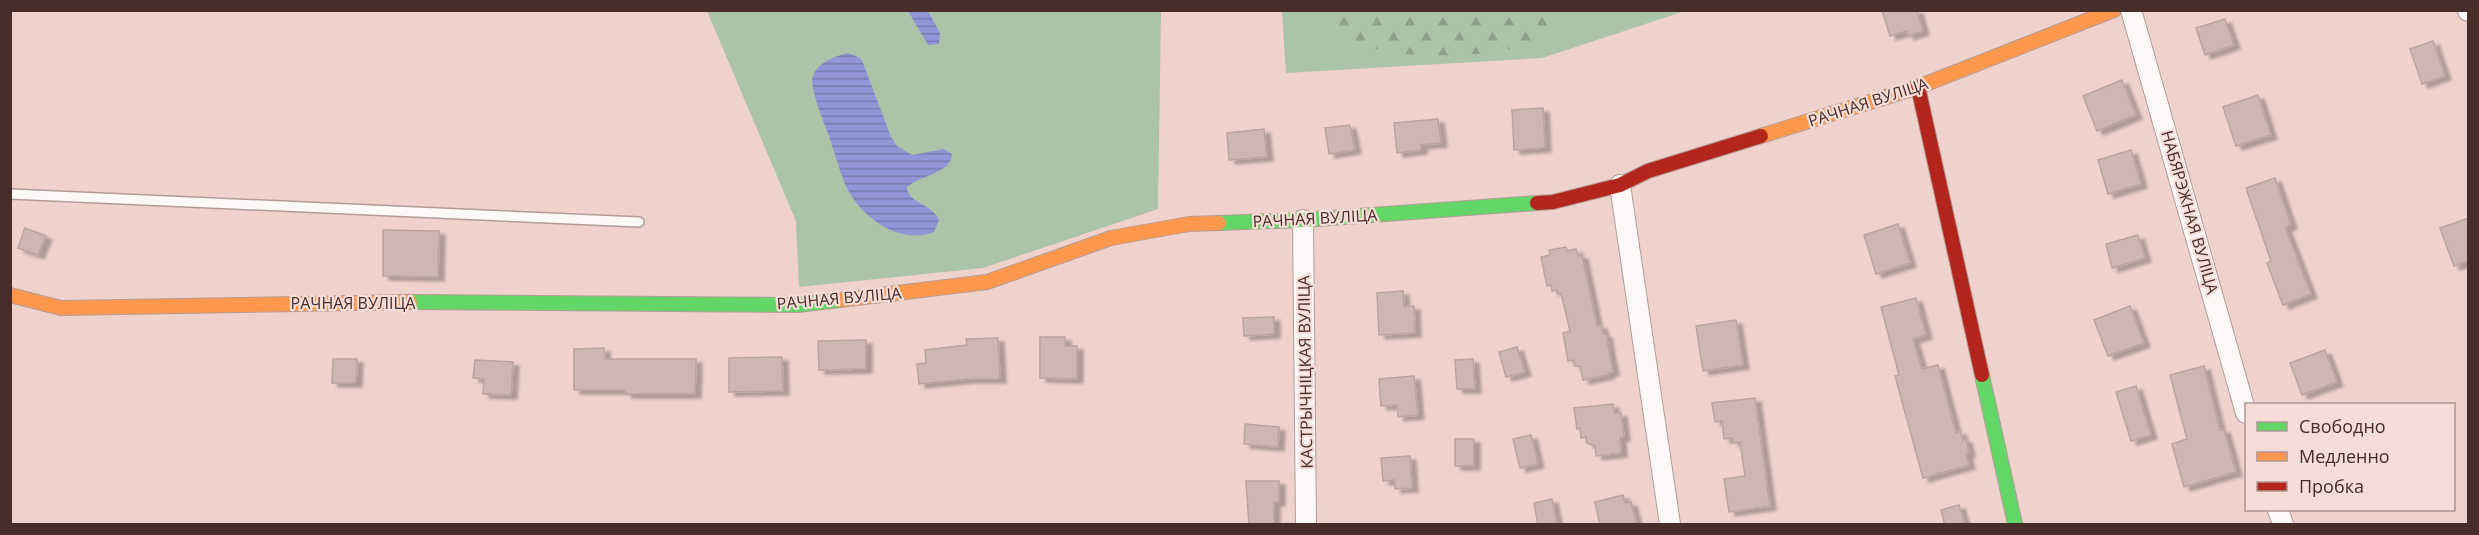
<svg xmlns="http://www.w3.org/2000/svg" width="2479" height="535" viewBox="0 0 2479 535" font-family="'Open Sans',sans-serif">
<defs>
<pattern id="forest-firs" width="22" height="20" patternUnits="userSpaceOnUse" patternTransform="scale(1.5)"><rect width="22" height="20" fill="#abc4a7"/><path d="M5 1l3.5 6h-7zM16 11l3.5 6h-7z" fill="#8da088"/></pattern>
<pattern id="water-rules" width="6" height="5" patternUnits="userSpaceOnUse" patternTransform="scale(1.5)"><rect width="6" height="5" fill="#9095d8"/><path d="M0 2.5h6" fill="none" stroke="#777aaf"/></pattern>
<filter id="shadow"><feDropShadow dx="6" dy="4" stdDeviation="1.5" flood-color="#0004"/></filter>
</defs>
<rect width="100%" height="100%" fill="#eed2cb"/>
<g fill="#abc4a7">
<path d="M707,11H1161L1158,209L983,268L799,287L796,221Z"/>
<path d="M1282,11H1685L1542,58L1286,73Z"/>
</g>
<path fill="url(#forest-firs)" d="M1453,11H1554C1553,23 1546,33 1535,40C1498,63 1330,66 1323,11Z"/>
<g fill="url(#water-rules)">
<path d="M908,11H928L940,33L939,44L928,45Z"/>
<path d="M848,53L860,58L863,63L891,137L897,146L912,155L944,149L952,154C951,174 920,175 907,187C907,203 933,204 939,220L934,232C899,246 859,216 845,184C839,168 834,152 829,136C822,118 815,101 812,83C812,65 832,57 848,53Z"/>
</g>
<g fill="#cfb7b1" stroke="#bba39e" stroke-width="1.5" filter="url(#shadow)">
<path d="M1882,10H1917L1923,31L1908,36L1907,31L1890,36Z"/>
<path d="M2225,19L2234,45L2205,55L2196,28Z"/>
<path d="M2433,41L2445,76L2422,84L2410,49Z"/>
<path d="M2122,80L2136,115L2097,131L2083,96Z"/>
<path d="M2258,95L2271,135L2236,146L2223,107Z"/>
<path d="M1543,108L1545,148L1514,150L1512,110Z"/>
<path d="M1438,119L1441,143L1421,145V150L1397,153L1394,123Z"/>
<path d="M1350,125L1355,150L1329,154L1325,128Z"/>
<path d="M1264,129L1267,157L1229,160L1227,133Z"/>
<path d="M2131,150L2141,184L2108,194L2098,160Z"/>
<path d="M2275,178L2291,225L2285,227L2311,294L2283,305L2267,263L2271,261L2246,188Z"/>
<path d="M2469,218V261L2454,266L2440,228Z"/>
<path d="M1898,224L1910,263L1876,274L1864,235Z"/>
<path d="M25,228L46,236L38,255L18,248Z"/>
<path d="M383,230L439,231L438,277L383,276Z"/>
<path d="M2138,235L2145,258L2112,268L2106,244Z"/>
<path d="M1566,247L1567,251L1576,249L1578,256L1582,255L1597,326L1601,325L1603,334H1606L1613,372L1608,373V375L1583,380L1580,366H1575L1574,360L1568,361L1563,333L1570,331L1561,293L1558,294L1557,290L1552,291L1551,285L1547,286L1541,257L1550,255L1549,250Z"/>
<path d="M1403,291L1404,307L1414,306L1415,333L1379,335L1377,293Z"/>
<path d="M1916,298L1926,335L1913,339L1922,369L1938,365L1956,433L1960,431L1963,440L1966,439L1969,453L1966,454L1969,465L1923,478L1895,376L1899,375L1881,307Z"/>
<path d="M2130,306L2144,343L2108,356L2094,320Z"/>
<path d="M1274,317V334L1244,336L1243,318Z"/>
<path d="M1736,320L1743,365L1703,371L1696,326Z"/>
<path d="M1040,337H1065V346H1077V379L1040,378Z"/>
<path d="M998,338L1000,379H968L919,384L917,364L926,363L925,350L967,345L966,339Z"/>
<path d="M866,340V369L819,370L818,341Z"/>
<path d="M1517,347L1525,372L1506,377L1499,352Z"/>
<path d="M604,348L605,359H696L695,394H626L625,390H574V349Z"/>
<path d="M2325,350L2337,382L2302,395L2290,363Z"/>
<path d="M782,357L783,391L729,392V358Z"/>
<path d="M333,359H357L356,383H332Z"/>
<path d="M1473,359L1475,389H1457L1455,360Z"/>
<path d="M475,360L513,362L511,395L483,394L484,379L473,378Z"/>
<path d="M2204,366L2220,430L2224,429L2236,472L2184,487L2172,444L2187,439L2170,375Z"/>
<path d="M1414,376L1418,415L1398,417L1397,405L1381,406L1379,379Z"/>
<path d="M2136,386L2151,435L2131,441L2116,392Z"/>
<path d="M1755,398L1770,506L1729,512L1724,479L1745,476L1740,442L1733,443L1732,438L1724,439L1722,421L1715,422L1712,403Z"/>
<path d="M1613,404L1614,413H1621L1624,437H1620L1621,453L1596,456L1595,446L1587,443L1586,437L1581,438L1580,428L1577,429L1574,408Z"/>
<path d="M1245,424L1279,427L1278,447L1244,444Z"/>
<path d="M1531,435L1538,464L1520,468L1513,439Z"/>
<rect x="1455" y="439" width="19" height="27"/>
<path d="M1410,456L1412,488L1395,489V480L1383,481L1381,458Z"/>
<path d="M1246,481H1279V502H1274V525H1249Z"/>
<path d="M1623,495L1625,503L1631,502L1637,525H1600L1595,502Z"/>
<path d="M1552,499L1557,525H1538L1534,503Z"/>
<path d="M1959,505L1965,525H1945L1941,510Z"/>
</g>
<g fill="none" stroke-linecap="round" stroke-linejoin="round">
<defs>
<path id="lane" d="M10,194L639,222"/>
<g id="street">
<path d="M2131,10L2246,413"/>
<path d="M2468,10V11"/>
<path d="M1620,185L1670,524"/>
<path d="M1303,220L1306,524"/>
<path d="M2278,510L2283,524"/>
</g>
<g id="fast">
<path d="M1219,223L1303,220L1537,203"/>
<path d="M410,302L797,305L840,300"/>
<path d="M1982,375L2015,524"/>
</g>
<g id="slow">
<path d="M1761,136L1918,87L2114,10"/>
<path d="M10,295L61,308L410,302"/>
<path d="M840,300L987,282L1111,238L1189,224L1219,223"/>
</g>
<g id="jam">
<path d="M1918,87L1982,375"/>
<path d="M1537,203L1553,202L1620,185L1648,171L1761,136"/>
</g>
</defs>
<use href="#lane" stroke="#b39c96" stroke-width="12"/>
<use href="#street" stroke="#b39c96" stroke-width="22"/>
<use href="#fast" stroke="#b39c96" stroke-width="16"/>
<use href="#slow" stroke="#b39c96" stroke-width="16"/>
<use href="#jam" stroke="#b39c96" stroke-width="16"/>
<use href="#lane" stroke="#fcf8f7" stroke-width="9"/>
<use href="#street" stroke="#fcf8f7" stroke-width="20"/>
<use href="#fast" stroke="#63d668" stroke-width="14"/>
<use href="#slow" stroke="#ff974d" stroke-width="14"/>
<use href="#jam" stroke="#b3261e" stroke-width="14"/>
</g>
<g text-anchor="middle" stroke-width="4.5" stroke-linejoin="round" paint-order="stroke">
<g font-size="16" fill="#472e28" stroke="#f7ddd7">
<text transform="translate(1868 102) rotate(-18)" y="6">РАЧНАЯ ВУЛІЦА</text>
<text transform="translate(2190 212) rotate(74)" y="6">НАБЯРЭЖНАЯ ВУЛІЦА</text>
<text transform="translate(1315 218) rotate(-3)" y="6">РАЧНАЯ ВУЛІЦА</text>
<text transform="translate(839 298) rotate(-5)" y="6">РАЧНАЯ ВУЛІЦА</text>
<text x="353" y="309">РАЧНАЯ ВУЛІЦА</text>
<text transform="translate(1305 372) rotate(-91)" y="6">КАСТРЫЧНІЦКАЯ ВУЛІЦА</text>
</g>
</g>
<rect width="2479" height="535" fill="none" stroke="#472e28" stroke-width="24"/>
<rect x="2245" y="403" width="210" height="108" fill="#f7ddd7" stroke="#b19791" stroke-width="1.5"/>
<rect x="2257" y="422" width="30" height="9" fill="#63d668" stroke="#b19791" stroke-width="1.5"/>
<text x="2299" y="433" font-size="18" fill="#472e28">Свободно</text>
<rect x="2257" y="452" width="30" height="9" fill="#ff974d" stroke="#b19791" stroke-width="1.5"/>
<text x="2299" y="463" font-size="18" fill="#472e28">Медленно</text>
<rect x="2257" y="482" width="30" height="9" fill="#b3261e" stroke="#b19791" stroke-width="1.5"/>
<text x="2299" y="493" font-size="18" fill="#472e28">Пробка</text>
</svg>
